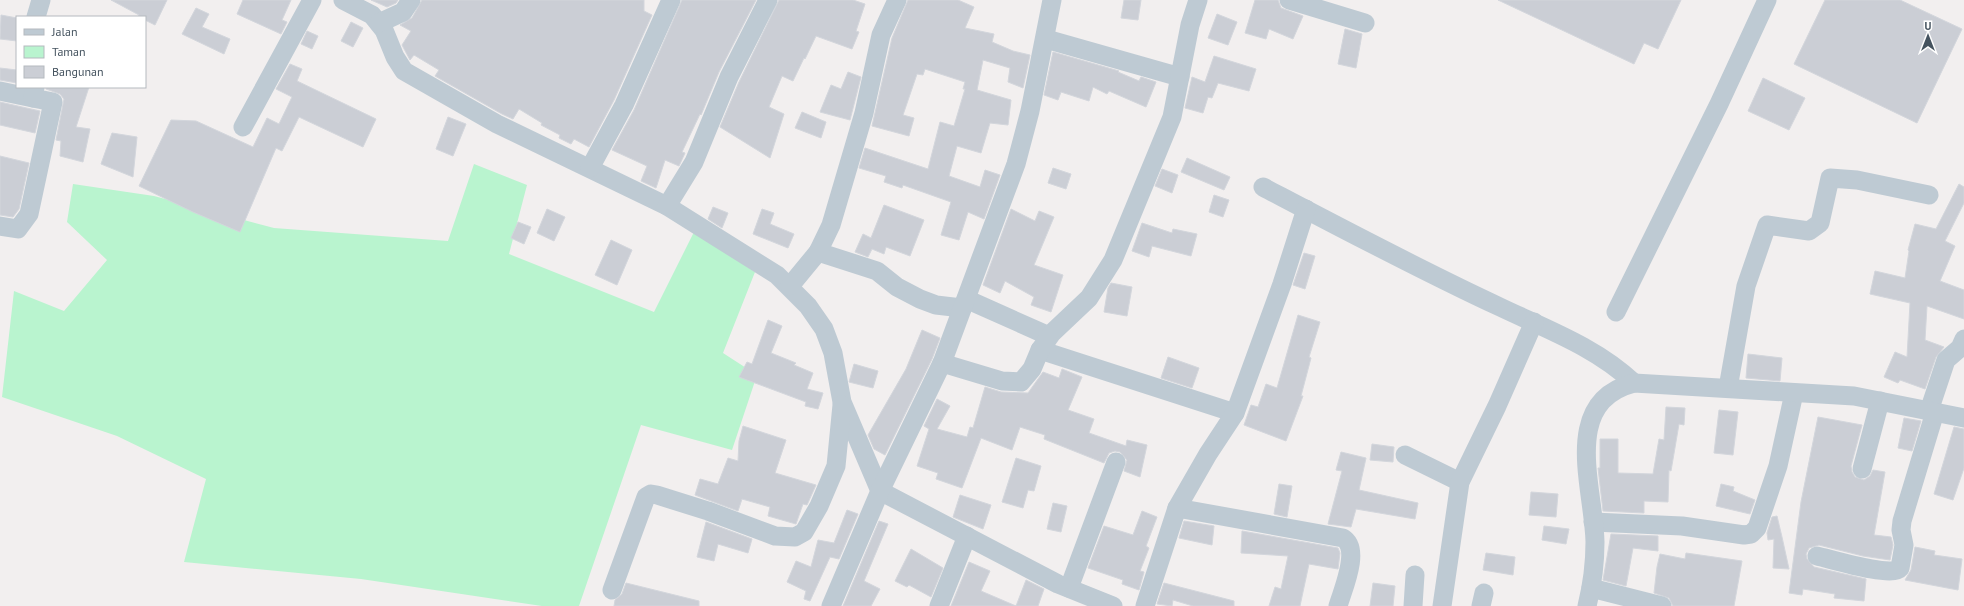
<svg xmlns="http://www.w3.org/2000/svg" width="1964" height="606" viewBox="0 0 1964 606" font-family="'PT Sans',sans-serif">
<rect width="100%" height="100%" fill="#f2efef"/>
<path fill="#b9f4cf" d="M474,164L527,185L509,254L654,312L694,232L755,272L723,353L757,375L732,450L641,425L579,606H542L361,579L184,562L206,479L117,436L2,397L14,291L64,311L107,260L67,222L73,184L154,196L274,228L448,241Z"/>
<g fill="#cbced5" stroke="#d3d6dc">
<path d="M111,0H167L155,25L145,20V17H138L139,15Z"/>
<path d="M243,0H291L282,20L287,22L281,34L237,14Z"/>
<path d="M371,0H398L396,3L387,7Z"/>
<path d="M422,0H644V11L652,15L614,100L589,147L574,139L571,144L559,138L560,135L541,125L542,123L519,109L513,119L502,114L435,76L439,70L414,55L410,60L402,45L411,31L400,25L412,18Z"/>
<path d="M682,0H756L719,72L701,115L700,114L682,152L685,153L679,166L665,160L656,188L641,181L647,166L612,150L634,110Z"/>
<path d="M779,0H853L865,4L856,31L859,32L852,49L816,36L805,59L804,58L793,81L782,76L769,107L784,114L770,158L720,127L739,82Z"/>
<path d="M908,0H958L974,7L965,28L994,34L992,42L1013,51L1030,55L1023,88L1008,82L1010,68L983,60L977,90L1011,100L1008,125L990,123L981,153L957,146L949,176L980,187L985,170L1000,175L984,219L968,212L959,240L941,235L951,202L903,185L902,188L884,182L886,176L859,168L865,148L928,169L940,122L954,126L965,89H963L965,82L925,69L923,75L917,74L903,115L914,118L909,136L872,126L892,38Z"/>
<path d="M1124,0H1141L1138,20L1121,18Z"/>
<path d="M1255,0H1278L1281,8L1303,16L1293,39L1269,29L1266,39L1245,33Z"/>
<path d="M1498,0H1681L1658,49L1644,43L1634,64Z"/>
<path d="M1825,0H1900L1962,29L1917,123L1794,64Z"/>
<path d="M196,8L209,14L202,27L230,39L224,54L182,34Z"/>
<path d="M1217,14L1237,22L1228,45L1208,38Z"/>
<path d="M1,15L17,18V41L0,39Z"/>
<path d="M351,22L363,28L353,47L341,41Z"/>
<path d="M1345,29L1362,34L1356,68L1338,64Z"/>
<path d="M307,31L318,36L312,49L301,44Z"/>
<path d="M1053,52L1119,71L1118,72L1139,81L1141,77L1156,82L1146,107L1109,91L1107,94L1093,87L1089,101L1061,92L1058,100L1044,95Z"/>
<path d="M1214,56L1256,69L1249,91L1218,83L1212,98L1208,97L1203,113L1185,108L1192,77L1205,82Z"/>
<path d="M290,64L302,69L297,81L376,119L363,147L299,117L282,151L276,148L240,232L193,212L139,186L171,120L196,121L253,147L267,118L279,124L292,97L276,89Z"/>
<path d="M0,68L17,70V83L0,80Z"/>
<path d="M848,72L861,77L850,120L820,112L831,85L841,89Z"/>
<path d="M1763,78L1805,98L1789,130L1748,111Z"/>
<path d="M46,87H89L76,127L90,129L83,162L60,156L61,141L56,140L64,99L60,94L46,89Z"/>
<path d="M0,102L40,111L35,133L0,125Z"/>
<path d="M802,112L826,122L821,138L795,128Z"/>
<path d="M448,117L466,124L453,156L436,149Z"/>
<path d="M112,133L137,137L133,177L101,164Z"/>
<path d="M0,156L29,163L19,209L13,217L0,215Z"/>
<path d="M1187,158L1230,177L1224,190L1181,172Z"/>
<path d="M1053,168L1071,174L1066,189L1048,183Z"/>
<path d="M1162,169L1178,175L1172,193L1155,186Z"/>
<path d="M1959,184L1964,187V203L1945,241L1955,246L1940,281L1964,290V319L1927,306L1925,340L1944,347L1936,357L1925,389L1900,380L1898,383L1884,377L1895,352L1907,357L1910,303L1870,294L1875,271L1905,278L1909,251L1908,250L1915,224L1936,229Z"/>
<path d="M1214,195L1229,200L1223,217L1209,212Z"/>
<path d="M884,205L924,220L910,256L886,247L884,254L872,249L868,257L855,252L863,234L871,238Z"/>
<path d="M713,207L728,213L722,228L708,219Z"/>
<path d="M547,209L565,217L554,241L537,233Z"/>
<path d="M762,209L774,213L770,224L794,234L788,248L753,234Z"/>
<path d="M1011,209L1035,221L1039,211L1054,217L1034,265L1063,275L1051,312L1031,305L1034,297L1005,281L1000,293L983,285Z"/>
<path d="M518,222L531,227L524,244L511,238Z"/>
<path d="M1142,223L1172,233L1173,229L1197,234L1191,256L1152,246L1149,257L1132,251Z"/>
<path d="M611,240L632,250L617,285L595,275Z"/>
<path d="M1304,253L1315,256L1305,289L1293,285Z"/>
<path d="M1111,283L1132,287L1127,316L1104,312L1108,288Z"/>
<path d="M1298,315L1320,322L1309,357L1311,358L1301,396H1303L1286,441L1244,425L1251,405L1258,407L1266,384L1277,388Z"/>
<path d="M768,320L782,326L771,353L796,363L794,365L813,373L807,389L823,393L818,409L805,406L806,402L739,377L747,362L752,364Z"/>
<path d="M922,330L940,338L932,359L885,455L874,449L868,435L906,369Z"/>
<path d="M1748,354L1782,358L1780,381L1746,378Z"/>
<path d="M1168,357L1199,368L1192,388L1161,378Z"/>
<path d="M854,364L878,371L873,388L849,382Z"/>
<path d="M1062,369L1082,377L1068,410L1094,419L1089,433L1126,446L1127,440L1147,445L1140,477L1124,471L1127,460L1120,452L1115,451L1109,453L1104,463L1044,439L1045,435L1020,427L1012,450L981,438L962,488L936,479L938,473L917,466L929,429L924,426L937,399L950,406L937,429L967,437L970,427L973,428L985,387L1001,392L1028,393L1043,372L1059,378Z"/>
<path d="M1666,407L1685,408L1684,425L1679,424L1671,471L1669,470L1668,502L1644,501V513L1603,511L1598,468H1600V439H1618V473L1653,474L1659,439L1664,440Z"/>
<path d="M1719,410L1738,412L1733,455L1714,453Z"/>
<path d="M1818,417L1862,425L1851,466L1852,472L1855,477L1864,480L1870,476L1873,470L1885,472L1874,535L1891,537L1893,545L1890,560L1863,556L1819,545L1809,548L1806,554L1807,559L1814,567L1866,579L1864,601L1834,598L1835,594L1803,589L1802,595L1789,593L1801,502Z"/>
<path d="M1904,418L1921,421L1912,451L1898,448Z"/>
<path d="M743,426L786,440L775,473L816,485L807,505L803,504L796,524L768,516L770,507L742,499L738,511L695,495L700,479L718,484L728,458L738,461L739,441Z"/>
<path d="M1954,427L1964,429V468L1953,500L1934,494Z"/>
<path d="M1372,444L1394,447L1393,462L1370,460Z"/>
<path d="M1341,452L1366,458L1359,490L1418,503L1415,519L1356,509L1351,527L1328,524L1342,471L1336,470Z"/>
<path d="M1016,458L1041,466L1034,491L1028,490L1023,508L1002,502Z"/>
<path d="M1279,484L1292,486L1287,517L1274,514Z"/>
<path d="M1721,484L1734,487L1733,491L1755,500L1750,514L1716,506Z"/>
<path d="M1531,492L1558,494L1556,517L1529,515Z"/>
<path d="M960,495L991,505L983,529L953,517Z"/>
<path d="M1053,503L1067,506L1061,532L1047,529Z"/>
<path d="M847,510L858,514L839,559L830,557L810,601L804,599L806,591L787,582L796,561L811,567L818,540L834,543Z"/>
<path d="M1142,511L1157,517L1146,546L1149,548L1140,571L1144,572L1139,590L1122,584L1123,580L1088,568L1104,526L1133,535Z"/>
<path d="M1777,516L1782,537L1789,569L1773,568L1774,539L1768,540L1767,533L1772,517Z"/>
<path d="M879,521L888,524L864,581L880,589L871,606H843Z"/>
<path d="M1184,521L1214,526L1212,545L1179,538Z"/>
<path d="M706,522L752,539L748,553L718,544L714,561L697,557Z"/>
<path d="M1544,526L1569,529L1566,544L1542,540Z"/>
<path d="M1242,531L1338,548L1340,553L1338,569L1309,564L1300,606H1269L1275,587L1281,589L1288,556L1241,553Z"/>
<path d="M1611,534L1658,536V551L1633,548L1626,586L1603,580Z"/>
<path d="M1915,547L1935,551L1934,555L1962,559L1958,590L1905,580L1911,570Z"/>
<path d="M911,549L943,568L931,597L909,585L907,587L895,581Z"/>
<path d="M1486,553L1515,557L1513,575L1483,570Z"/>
<path d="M1686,553L1742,561L1734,606H1673L1669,598L1654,593L1657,567L1660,554L1685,559Z"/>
<path d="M969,562L990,571L981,591L1016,606H951Z"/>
<path d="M1026,580L1044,589L1038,606H1016Z"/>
<path d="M626,583L699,601V606H614L615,600L622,594Z"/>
<path d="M1164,583L1234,601V606H1193L1173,600L1172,606L1157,604Z"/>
<path d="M1373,583L1395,586L1393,606H1370Z"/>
</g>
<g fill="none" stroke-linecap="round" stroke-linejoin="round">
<g stroke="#becad3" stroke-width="19">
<path d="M343,0L372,15L384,30L395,57L404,71L497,124L667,206L777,275L808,306L824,329L833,353L842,402L880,491L1058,584L1113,606"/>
<path d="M1289,0L1365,23"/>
<path d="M36,17L41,0"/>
<path d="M379,23L403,12L411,0"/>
<path d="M1046,39L1180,77"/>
<path d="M0,91L33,98"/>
<path d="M243,127L312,0"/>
<path d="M590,168L624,105L671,0"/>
<path d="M1263,187C1341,228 1420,270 1500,307C1546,329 1596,347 1634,383"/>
<path d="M667,206L694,162L729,77L768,0"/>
<path d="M0,226L18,229L29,214L53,102L33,98L35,87"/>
<path d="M818,252L877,271L897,287L920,299L936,305L962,308"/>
<path d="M790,286L818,252L831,225L864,113L881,35L897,0"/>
<path d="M966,299L1049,336"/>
<path d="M1616,312L1719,104L1767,0"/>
<path d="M1040,350L1235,413"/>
<path d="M942,363L1002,381L1021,382L1032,369L1040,350L1052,333L1089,298L1113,260L1172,117L1190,25L1198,0"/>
<path d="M1728,388L1746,286L1767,225L1809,231L1820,223L1830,178L1857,180L1929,195"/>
<path d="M1929,411L1946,360L1960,348L1964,339"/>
<path d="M1405,455L1460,482"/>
<path d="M1862,469L1880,401"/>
<path d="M1177,508L1343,538C1361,549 1343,589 1338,606"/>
<path d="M1593,522L1682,526L1744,535L1751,534L1757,528L1778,466L1794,393"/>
<path d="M1817,556C1831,559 1892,578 1900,568L1904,545L1901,530L1902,521L1935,412"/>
<path d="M1069,588L1116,462"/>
<path d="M1591,588L1662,606"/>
<path d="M612,590L646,497L651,494L657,495L708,511L775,536L795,537L804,532L819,506L836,466L842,405"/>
<path d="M831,606L880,491L942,363L997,215L1016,164L1030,111L1052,0"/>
<path d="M939,606L967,536"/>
<path d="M1145,606L1177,508L1208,454L1235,413L1282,284L1306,209"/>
<path d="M1413,606L1415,575"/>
<path d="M1442,606L1460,482L1497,406L1534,322"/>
<path d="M1481,606L1484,593"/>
<path d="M1587,606C1592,586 1595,563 1595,542C1594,488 1560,402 1634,383L1854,396L1964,418"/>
</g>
</g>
<rect x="16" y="16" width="130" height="72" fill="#ffffff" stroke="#b5babf"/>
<rect x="24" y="29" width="20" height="6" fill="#becad3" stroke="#b5babf"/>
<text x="52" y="36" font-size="12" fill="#45535f">Jalan</text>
<rect x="24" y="46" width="20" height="12" fill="#b9f4cf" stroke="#b5babf"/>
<text x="52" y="56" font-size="12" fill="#45535f">Taman</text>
<rect x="24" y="66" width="20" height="12" fill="#cbced5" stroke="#b5babf"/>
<text x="52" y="76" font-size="12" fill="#45535f">Bangunan</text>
<g transform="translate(1928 36)" stroke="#ffffff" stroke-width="3" paint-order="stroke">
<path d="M0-3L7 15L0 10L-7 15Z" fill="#45535f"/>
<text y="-6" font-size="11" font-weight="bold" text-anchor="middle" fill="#45535f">U</text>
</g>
</svg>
